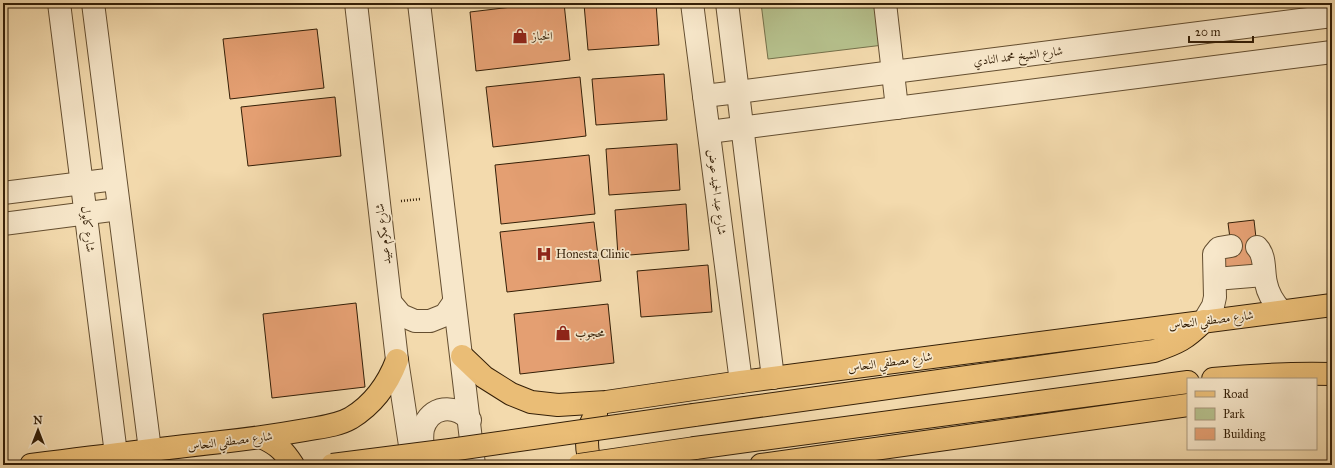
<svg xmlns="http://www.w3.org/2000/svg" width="1335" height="468" viewBox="0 0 1335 468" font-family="'IM FELL Great Primer',Amiri,serif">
<rect width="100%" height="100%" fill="#f3daad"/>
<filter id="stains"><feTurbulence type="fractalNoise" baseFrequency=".005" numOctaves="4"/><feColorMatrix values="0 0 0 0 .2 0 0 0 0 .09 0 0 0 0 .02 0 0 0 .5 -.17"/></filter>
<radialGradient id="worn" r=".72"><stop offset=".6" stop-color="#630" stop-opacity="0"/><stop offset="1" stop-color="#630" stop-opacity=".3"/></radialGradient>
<path fill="#b6c18d" stroke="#75704a" d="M761,3H894L900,43L768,59Z"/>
<g fill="#e49f72" stroke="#341f07">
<path d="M545,3H564L570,60L476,71L470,12Z"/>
<path d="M599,3H656L659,45L588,50L584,4Z"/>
<path d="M317,29L324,88L230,99L223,39Z"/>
<path d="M664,74L667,120L596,125L592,79Z"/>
<path d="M580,77L586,136L493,147L486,87Z"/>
<path d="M335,97L341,156L248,166L241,107Z"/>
<path d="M677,144L680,190L609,195L606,149Z"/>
<path d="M589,155L595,214L501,224L495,165Z"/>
<path d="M686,204L689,250L618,256L615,210Z"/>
<path d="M1254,220L1259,265L1221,270L1219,251L1231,246L1228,223Z"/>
<path d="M594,222L601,281L507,292L500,232Z"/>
<path d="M708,265L712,312L641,317L637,271Z"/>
<path d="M356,303L365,387L272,398L263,314Z"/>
<path d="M608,304L614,363L520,374L514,314Z"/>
</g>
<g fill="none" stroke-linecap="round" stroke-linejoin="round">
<defs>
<g id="minor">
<path d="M59,3L116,454"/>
<path d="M93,3L150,450"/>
<path d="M356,3L397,360L413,465"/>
<path d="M419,3L474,465"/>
<path d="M692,3L741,382"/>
<path d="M727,3L773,378"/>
<path d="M885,3L897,108"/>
<path d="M704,96L738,92L893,72L1332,16"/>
<path d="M709,132L1332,52"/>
<path d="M3,193L115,179"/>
<path d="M3,224L119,209"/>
<path d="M1257,247C1266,256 1263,271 1266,283C1268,294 1274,303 1281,311"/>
<path d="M1215,279L1264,275"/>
<path d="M391,303L401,315L415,321H430L445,315L454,302"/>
<path d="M1204,321L1213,306L1215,297L1214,254L1219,248L1231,246"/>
<path d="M424,460C423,451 421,438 423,429C430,405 455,404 470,420"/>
</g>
<g id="major">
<path d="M462,356L484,377L511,394L531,402L558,405L606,402L741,382L1332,305"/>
<path d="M1213,379C1253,375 1292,373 1332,374"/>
<path d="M694,415L1154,351C1178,343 1186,339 1204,321"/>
<path d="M263,438C278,445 284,451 293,465"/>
<path d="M695,448L1188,382"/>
<path d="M31,465C94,457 157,449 221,442C249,439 277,435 305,430C321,427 337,426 351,418C374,404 388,384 397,360"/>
<path d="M592,465C584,448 586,429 596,414"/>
<path d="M761,465L1188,405"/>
</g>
</defs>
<use href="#minor" stroke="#644e30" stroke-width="24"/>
<use href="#major" stroke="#341f07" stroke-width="24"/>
<path stroke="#341f07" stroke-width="2.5" stroke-dasharray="1 2" stroke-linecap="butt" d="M401,201L421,199"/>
<use href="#minor" stroke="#f7e7ca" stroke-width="22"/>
<use href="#major" stroke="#eabd76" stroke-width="22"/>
<defs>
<g id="major-bridge">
<path d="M332,465L450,450L694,415"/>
<path d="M579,465L695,448"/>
</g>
</defs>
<use href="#major-bridge" stroke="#341f07" stroke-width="24" stroke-linecap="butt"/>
<use href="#major-bridge" stroke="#eabd76" stroke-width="22"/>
</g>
<defs>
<symbol id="shop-bare" viewBox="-9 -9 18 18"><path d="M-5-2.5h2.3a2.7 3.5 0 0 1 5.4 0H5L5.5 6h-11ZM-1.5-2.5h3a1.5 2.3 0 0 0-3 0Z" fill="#8f2418" stroke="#f7e7ca" stroke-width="2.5" paint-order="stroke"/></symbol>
<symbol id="hospital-bare" viewBox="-9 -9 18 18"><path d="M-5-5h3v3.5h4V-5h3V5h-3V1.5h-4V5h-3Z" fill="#8f2418" stroke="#f7e7ca" stroke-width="2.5" paint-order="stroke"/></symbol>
</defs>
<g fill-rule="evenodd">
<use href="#shop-bare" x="509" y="25" width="22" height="22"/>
<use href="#hospital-bare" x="533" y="243" width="22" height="22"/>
<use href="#shop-bare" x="552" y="322" width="22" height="22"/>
</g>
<g text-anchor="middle" stroke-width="3.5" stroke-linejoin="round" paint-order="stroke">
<g font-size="12" fill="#341f07" stroke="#f7e7ca" text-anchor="start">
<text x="532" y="40">الخباز</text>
<text x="556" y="258">Honesta Clinic</text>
<text x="575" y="337">محجوب</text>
</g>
<g font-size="12" fill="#341f07" stroke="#f7e7ca">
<text transform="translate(1018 56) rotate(-7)" y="4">شارع الشيخ محمد النادي</text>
<text transform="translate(717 192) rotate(83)" y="4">شارع عبد الحميد عوض</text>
<text transform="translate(88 229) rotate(83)" y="4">شارع كابول</text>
<text transform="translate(383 234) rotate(-97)" y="4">شارع مكرم عبيد</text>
<text transform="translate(1211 320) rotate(-7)" y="4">شارع مصطفي النحاس</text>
<text transform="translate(890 362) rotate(-8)" y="4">شارع مصطفي النحاس</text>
<text transform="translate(230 441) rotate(-7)" y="4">شارع مصطفي النحاس</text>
</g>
</g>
<rect width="1335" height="468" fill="none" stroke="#f3daad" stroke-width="16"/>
<rect x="4" y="4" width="1327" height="460" fill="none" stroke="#341f07" stroke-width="2"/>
<rect x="8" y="8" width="1319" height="452" fill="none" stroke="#341f07"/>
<rect x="1187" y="378" width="130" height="72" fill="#f7e7ca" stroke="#a9977c"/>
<rect x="1195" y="391" width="20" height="6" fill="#eabd76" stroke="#a9977c"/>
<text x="1223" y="398" font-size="12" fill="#341f07">Road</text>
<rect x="1195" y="408" width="20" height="12" fill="#b6c18d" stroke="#a9977c"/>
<text x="1223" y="418" font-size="12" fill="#341f07">Park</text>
<rect x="1195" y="428" width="20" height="12" fill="#e49f72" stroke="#a9977c"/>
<text x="1223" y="438" font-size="12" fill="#341f07">Building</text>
<g transform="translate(38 430)" stroke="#f7e7ca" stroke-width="3" paint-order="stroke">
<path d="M0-3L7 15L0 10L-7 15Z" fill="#341f07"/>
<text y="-6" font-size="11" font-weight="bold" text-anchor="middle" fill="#341f07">N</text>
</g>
<path d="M1189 36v6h64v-6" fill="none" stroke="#341f07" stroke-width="2"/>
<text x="1195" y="36" font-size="12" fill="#341f07" stroke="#f7e7ca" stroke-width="3" paint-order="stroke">20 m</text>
<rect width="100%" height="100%" filter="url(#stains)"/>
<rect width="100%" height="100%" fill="url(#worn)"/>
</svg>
